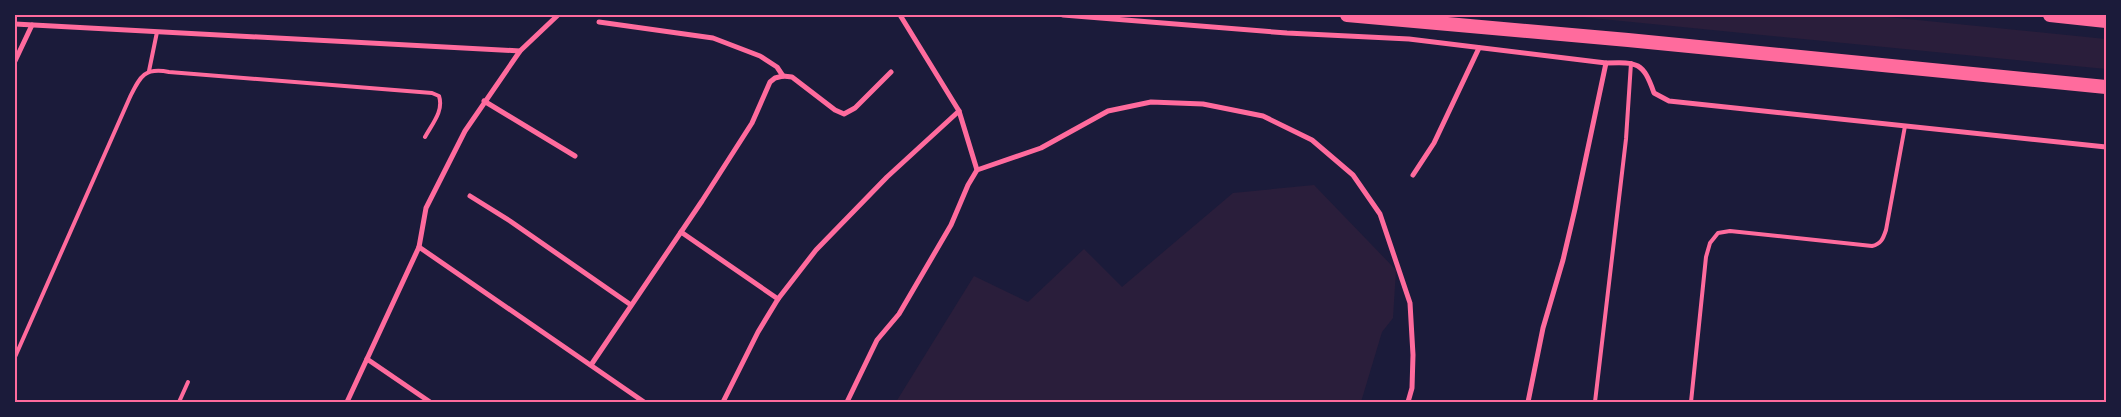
<svg xmlns="http://www.w3.org/2000/svg" width="2121" height="417" viewBox="0 0 2121 417" font-family="'DM Sans',sans-serif">
<rect width="100%" height="100%" fill="#1b1b3a"/>
<g fill="#2a1e3b">
<path d="M1562,15H1868L2106,39V69Z"/>
<path d="M1314,185L1396,270L1393,318L1382,332L1361,402H896L974,276L1028,302L1084,249L1122,287L1233,193Z"/>
</g>
<g fill="none" stroke-linecap="round" stroke-linejoin="round">
<g stroke="#ff6b9d" stroke-width="4">
<path d="M149,71L157,32"/>
<path d="M15,357L130,97C140,77 144,67 169,72L432,93L439,96C444,111 432,124 425,137"/>
<path d="M179,402L188,382"/>
<path d="M1595,402L1626,139L1631,63"/>
<path d="M1691,402L1706,257L1710,243L1718,233L1730,231L1872,246C1881,244 1883,239 1886,230L1905,126"/>
</g>
<g stroke="#ff6b9d" stroke-width="5">
<path d="M1063,15L1287,33L1409,39L1606,63L1575,209L1563,260L1543,328L1528,402"/>
<path d="M599,22L713,38L760,56L777,67L783,76"/>
<path d="M15,24L520,51"/>
<path d="M15,61L32,25"/>
<path d="M1606,63C1638,62 1643,62 1654,93L1669,101L2106,147"/>
<path d="M484,101L575,156"/>
<path d="M977,170L1041,148L1108,111L1151,102L1203,104L1263,116L1312,140L1353,175L1380,214L1410,303L1413,355L1412,388L1408,402"/>
<path d="M1413,175L1434,143L1479,48"/>
<path d="M470,196L510,221L631,305"/>
<path d="M681,232L778,299"/>
<path d="M419,247L644,402"/>
<path d="M367,359L430,402"/>
<path d="M591,365L702,201L752,123L770,82L775,78L783,76L792,77L835,110L844,114L855,108L891,72"/>
<path d="M347,402L419,247L426,208L465,131L520,51L558,15"/>
<path d="M723,402L758,332L778,299L816,250L887,177L959,111"/>
<path d="M847,402L877,340L899,314L951,225L968,185L977,170L959,111L900,15"/>
</g>
<g stroke="#ff6b9d" stroke-width="14">
<path d="M1347,15L1628,40L2106,87"/>
<path d="M2050,15L2106,21"/>
</g>
</g>
<rect width="2121" height="417" fill="none" stroke="#1b1b3a" stroke-width="32"/>
<rect x="16" y="16" width="2089" height="385" fill="none" stroke="#ff6b9d" stroke-width="2"/>
</svg>
